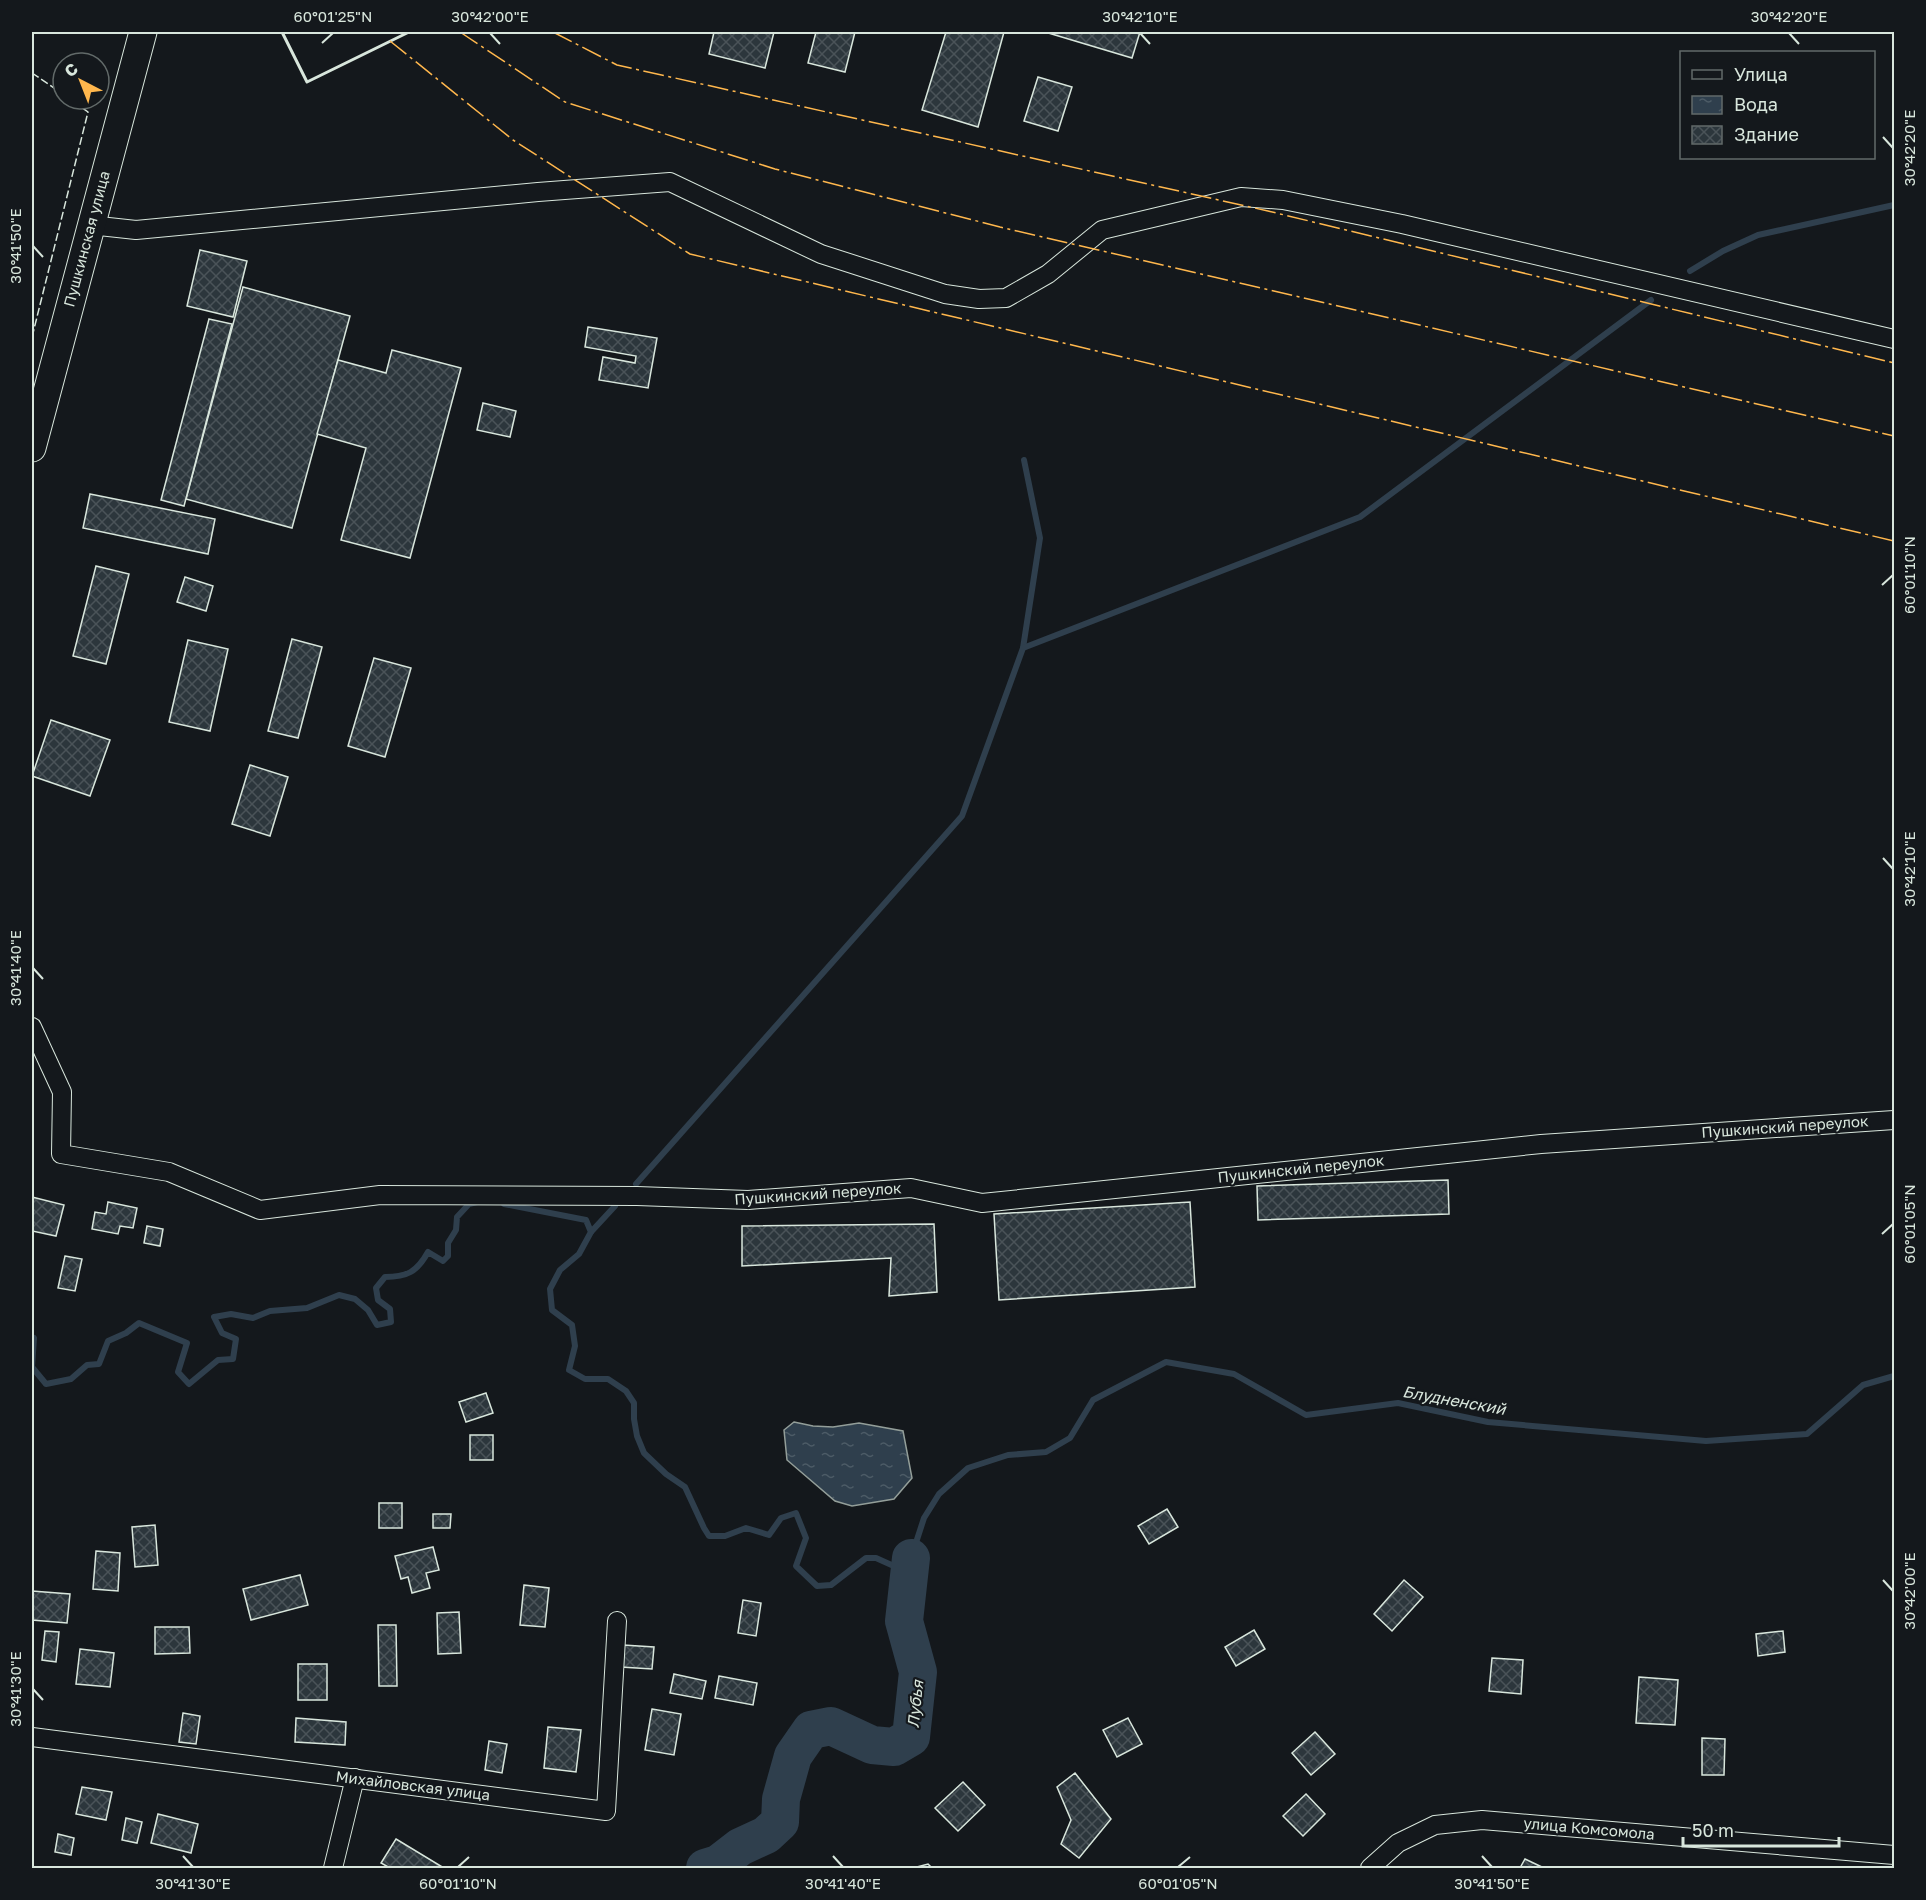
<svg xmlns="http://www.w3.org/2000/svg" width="1926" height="1900" viewBox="0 0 1926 1900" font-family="'Golos Text',sans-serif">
<defs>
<pattern id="water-ripples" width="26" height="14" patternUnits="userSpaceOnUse" patternTransform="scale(1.5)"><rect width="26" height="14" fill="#2f3f4d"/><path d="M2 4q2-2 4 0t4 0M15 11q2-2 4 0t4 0" fill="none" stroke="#4c5b66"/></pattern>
<pattern id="building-cross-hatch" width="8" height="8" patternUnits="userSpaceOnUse" patternTransform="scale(1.5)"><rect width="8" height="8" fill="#2c363c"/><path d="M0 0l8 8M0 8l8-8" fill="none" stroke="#4a5358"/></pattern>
</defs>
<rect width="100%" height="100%" fill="#14181c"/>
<path fill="url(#water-ripples)" stroke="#939e99" stroke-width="1.5" d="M794,1422L813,1426L833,1427L859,1423L903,1431L912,1478L894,1499L852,1506L835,1501L787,1460L784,1430Z"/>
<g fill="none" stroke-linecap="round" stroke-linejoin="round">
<g stroke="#2f3f4d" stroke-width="6">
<path d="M1690,271L1723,251L1758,235L1894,205"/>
<path d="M1023,648L1040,538L1024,460"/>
<path d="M636,1184L962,816L1023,648L1360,517L1651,300"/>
<path d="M504,1204L586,1220L591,1232L579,1254L560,1270L550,1289L552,1310L572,1325L575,1346L569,1370L585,1379H608L626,1391L634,1403V1419L637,1436L644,1453L666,1474L685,1487L704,1528L709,1536H725L746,1528L769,1535L781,1518L796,1513L806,1538L796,1566L817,1586L831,1585L866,1558H876L896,1567L911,1558L924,1518L939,1494L968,1468L1008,1455L1046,1452L1070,1438L1093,1400L1166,1362L1234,1374L1306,1415L1398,1403L1488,1422L1706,1441L1807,1434L1863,1385L1894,1376"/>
<path d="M591,1232L615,1206"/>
<path d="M32,1339L34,1338L32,1367"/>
<path d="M32,1367L46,1384L71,1379L87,1365L99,1364L108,1341L126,1333L139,1323L187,1343L178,1372L189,1384L218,1360L233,1359L236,1339L222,1333L214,1317L231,1314L253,1318L270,1311L307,1308L339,1295L355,1299L368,1310L377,1325L391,1322L390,1309L378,1300L376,1288L385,1277C407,1277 417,1272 428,1252L443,1261L448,1256V1243L456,1230L457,1217L469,1204L477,1202"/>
</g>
<path stroke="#2f3f4d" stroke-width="38" d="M705,1868L718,1864L740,1847L766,1835L780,1822L781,1799L793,1756L811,1730L831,1726L872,1745L894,1747L911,1737L918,1672L904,1621L911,1558"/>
</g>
<g fill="url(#building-cross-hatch)" stroke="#d8e6dc" stroke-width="1.5">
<path d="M714,32H774L765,68L709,54Z"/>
<path d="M816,32H855L845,72L808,63Z"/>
<path d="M946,32H1004L978,127L922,110Z"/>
<path d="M1045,32H1140L1132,58Z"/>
<path d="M1038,77L1072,87L1058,131L1024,121Z"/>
<path d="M200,250L247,261L233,317L187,306Z"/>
<path d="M243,287L350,316L292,528L186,499Z"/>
<path d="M209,319L232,324L184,506L161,500Z"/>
<path d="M588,327L657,338L648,388L599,380L603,357L635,363L636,356L585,347Z"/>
<path d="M392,350L461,368L410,558L341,540L366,448L317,434L338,360L386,373Z"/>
<path d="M483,403L516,411L510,437L477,430Z"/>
<path d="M90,494L215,519L208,554L83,528Z"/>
<path d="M96,566L129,574L106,664L73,656Z"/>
<path d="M185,577L213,586L206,611L177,602Z"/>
<path d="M292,639L322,647L298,738L268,731Z"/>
<path d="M188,640L228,649L210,731L169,722Z"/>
<path d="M374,658L411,668L385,757L348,746Z"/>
<path d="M51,720L110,740L90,796L32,776Z"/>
<path d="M250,765L288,777L270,836L232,824Z"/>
<path d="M1448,1180L1449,1214L1258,1220L1257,1186Z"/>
<path d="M32,1197L64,1205L56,1236L32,1231Z"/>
<path d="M108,1202L137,1208L133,1228L120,1226L118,1234L92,1229L95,1212L106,1214Z"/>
<path d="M1190,1202L1195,1287L999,1300L994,1214Z"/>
<path d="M934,1224L937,1292L889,1296L891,1258L742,1266V1226Z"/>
<path d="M147,1226L163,1229L160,1246L144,1243Z"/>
<path d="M65,1256L82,1259L75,1291L58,1288Z"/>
<path d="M486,1393L493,1413L466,1422L459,1402Z"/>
<rect x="470" y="1435" width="23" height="25"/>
<rect x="379" y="1503" width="23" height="25"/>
<path d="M1167,1509L1178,1527L1149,1544L1138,1526Z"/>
<path d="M433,1514H451L450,1528H433Z"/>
<path d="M155,1525L158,1565L135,1567L132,1527Z"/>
<path d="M433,1547L439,1570L426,1573L430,1588L412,1593L408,1577L401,1579L395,1556Z"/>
<path d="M96,1551L120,1553L118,1591L93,1589Z"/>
<path d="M300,1575L308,1605L251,1620L243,1589Z"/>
<path d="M1404,1580L1423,1597L1392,1631L1374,1614Z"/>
<path d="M524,1585L549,1588L545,1627L520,1625Z"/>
<path d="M32,1591L70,1594L67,1623L32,1620Z"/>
<path d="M743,1600L761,1603L756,1636L738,1633Z"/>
<path d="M459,1612L461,1653L438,1654L437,1613Z"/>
<path d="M378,1625H396L397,1686H379Z"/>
<path d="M155,1627H189L190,1653L155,1654Z"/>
<path d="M1254,1630L1265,1649L1236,1666L1225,1647Z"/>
<path d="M45,1631L59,1632L56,1662L42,1660Z"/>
<path d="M1783,1631L1785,1652L1758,1656L1756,1634Z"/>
<path d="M623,1645L654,1647L652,1669L621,1667Z"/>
<path d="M80,1649L114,1653L110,1687L76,1684Z"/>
<path d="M1492,1658L1523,1660L1521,1694L1489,1691Z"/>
<rect x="298" y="1664" width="29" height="36"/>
<path d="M674,1674L706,1681L702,1699L670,1693Z"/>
<path d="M719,1676L757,1683L753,1705L715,1698Z"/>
<path d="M1639,1677L1678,1680L1675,1725L1636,1723Z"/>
<path d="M652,1709L681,1714L674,1755L645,1750Z"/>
<path d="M183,1713L200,1716L196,1744L179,1742Z"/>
<path d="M296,1718L346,1722L345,1745L295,1742Z"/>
<path d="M1128,1718L1142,1744L1117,1757L1103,1730Z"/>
<path d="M548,1727L581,1730L576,1772L544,1768Z"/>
<path d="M1315,1732L1335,1754L1311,1775L1292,1753Z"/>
<path d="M1702,1738L1725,1739L1724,1775H1702Z"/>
<path d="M489,1741L507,1744L502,1773L485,1770Z"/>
<path d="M1075,1773L1111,1819L1079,1858L1061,1844L1071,1820L1057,1787Z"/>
<path d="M963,1782L985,1805L958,1831L935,1808Z"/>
<path d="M82,1787L112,1792L106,1820L76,1814Z"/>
<path d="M1306,1794L1325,1814L1303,1836L1283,1816Z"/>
<path d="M158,1814L198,1824L191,1853L151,1843Z"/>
<path d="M126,1818L142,1822L137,1843L122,1840Z"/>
<path d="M58,1834L74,1838L71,1855L55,1852Z"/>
<path d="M396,1839L444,1868H390L381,1863Z"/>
<path d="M1525,1859L1544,1868H1520Z"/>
<path d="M928,1864L932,1868H913Z"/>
</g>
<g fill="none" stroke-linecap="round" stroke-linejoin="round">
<defs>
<g id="street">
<path d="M90,225L136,230L538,192L670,182L821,254L945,294L979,299L1006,298L1048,274L1102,230L1241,197L1283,200L1402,224L1894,339"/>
<path d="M32,1027L62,1092L61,1154L169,1172L260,1210L380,1195L637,1196L748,1200L911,1188L982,1203L1541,1144L1894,1120"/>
<path d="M32,1737L606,1811L617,1621"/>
<path d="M333,1868L355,1778"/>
<path d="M1370,1868L1398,1843L1435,1825L1482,1820L1894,1855"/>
</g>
<path id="secondary" d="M32,448L143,32"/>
</defs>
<use href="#street" stroke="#d8e6dc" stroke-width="20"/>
<use href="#secondary" stroke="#d8e6dc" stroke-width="29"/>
<use href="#street" stroke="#14181c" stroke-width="18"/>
<use href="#secondary" stroke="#14181c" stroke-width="27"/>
<g stroke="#d8e6dc" stroke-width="1.5" stroke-dasharray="8 3" stroke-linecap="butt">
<path d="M32,73L63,94"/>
<path d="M32,337L88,112L70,99"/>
</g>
<path stroke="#d8e6dc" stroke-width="3" d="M282,32L307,82L409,32"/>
<g stroke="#ffb74d" stroke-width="1.5" stroke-dasharray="21 4.5 3 4.5" stroke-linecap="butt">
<path d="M460,32L565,102L775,169L1000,227L1894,436"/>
<path d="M553,32L617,65L1268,211L1894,363"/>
<path d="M390,41L513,140L690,254L1894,541"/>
</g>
</g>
<path fill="none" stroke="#d8e6dc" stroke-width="2" d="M490,33L500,44M1140,33L1150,44M1789,33L1799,44M322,43L333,33M1883,137L1893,148M33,246L43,257M1882,585L1893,575M1883,858L1893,869M33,968L43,979M1882,1234L1893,1224M1883,1580L1893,1591M33,1689L43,1700M183,1856L193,1867M833,1856L843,1867M1482,1856L1492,1867M458,1867L469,1857M1178,1867L1190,1857"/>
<g text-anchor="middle" stroke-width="4.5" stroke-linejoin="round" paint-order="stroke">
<g font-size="15" fill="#d8e6dc" stroke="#14181c">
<text transform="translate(87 239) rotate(-75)" y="5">Пушкинская улица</text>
<text transform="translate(1785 1127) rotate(-4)" y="5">Пушкинский переулок</text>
<text transform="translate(1301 1169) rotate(-6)" y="5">Пушкинский переулок</text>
<text transform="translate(818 1194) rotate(-4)" y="5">Пушкинский переулок</text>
<text transform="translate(413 1786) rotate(7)" y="5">Михайловская улица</text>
<text transform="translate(1589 1829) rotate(5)" y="5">улица Комсомола</text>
</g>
<g font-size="16" font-style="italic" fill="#d8e6dc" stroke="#14181c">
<text transform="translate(1454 1400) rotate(10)" y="6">Блудненский</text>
<text transform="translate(915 1704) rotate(-84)" y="6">Лубья</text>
</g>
</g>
<rect width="1926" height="1900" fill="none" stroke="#14181c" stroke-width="66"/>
<rect x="1680" y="51" width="195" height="108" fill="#14181c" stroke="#626a69" stroke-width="1.5"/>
<rect x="1692" y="70" width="30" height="9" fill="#14181c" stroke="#626a69" stroke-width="1.5"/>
<text x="1734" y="81" font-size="18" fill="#d8e6dc">Улица</text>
<rect x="1692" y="96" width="30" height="18" fill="url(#water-ripples)" stroke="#626a69" stroke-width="1.5"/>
<text x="1734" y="111" font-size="18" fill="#d8e6dc">Вода</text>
<rect x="1692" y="126" width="30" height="18" fill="url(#building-cross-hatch)" stroke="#626a69" stroke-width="1.5"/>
<text x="1734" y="141" font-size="18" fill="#d8e6dc">Здание</text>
<g transform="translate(81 81) rotate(318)"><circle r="28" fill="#14181c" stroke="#626a69" stroke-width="1.5"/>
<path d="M0-4.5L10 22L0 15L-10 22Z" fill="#ffb74d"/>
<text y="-9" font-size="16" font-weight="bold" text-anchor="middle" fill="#d8e6dc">С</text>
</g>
<path d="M1683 1837v9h156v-9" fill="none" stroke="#d8e6dc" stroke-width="3"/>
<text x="1692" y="1837" font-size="18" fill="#d8e6dc" stroke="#14181c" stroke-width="4.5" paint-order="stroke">50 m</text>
<rect x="33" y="33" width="1860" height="1834" fill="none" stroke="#d8e6dc" stroke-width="2"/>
<g font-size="15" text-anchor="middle" fill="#d8e6dc">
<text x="333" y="22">60°01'25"N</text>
<text x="490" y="22">30°42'00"E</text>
<text x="1140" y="22">30°42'10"E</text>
<text x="1789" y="22">30°42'20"E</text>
<text transform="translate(1910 148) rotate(-90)" y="5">30°42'20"E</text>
<text transform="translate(16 246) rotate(-90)" y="5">30°41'50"E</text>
<text transform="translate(1910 575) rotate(-90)" y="5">60°01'10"N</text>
<text transform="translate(1910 869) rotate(-90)" y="5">30°42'10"E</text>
<text transform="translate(16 968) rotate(-90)" y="5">30°41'40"E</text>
<text transform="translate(1910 1224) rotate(-90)" y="5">60°01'05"N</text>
<text transform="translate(1910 1591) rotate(-90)" y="5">30°42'00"E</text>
<text transform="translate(16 1689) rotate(-90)" y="5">30°41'30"E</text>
<text x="193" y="1889">30°41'30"E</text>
<text x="458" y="1889">60°01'10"N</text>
<text x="843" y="1889">30°41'40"E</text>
<text x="1178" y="1889">60°01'05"N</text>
<text x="1492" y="1889">30°41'50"E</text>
</g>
</svg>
